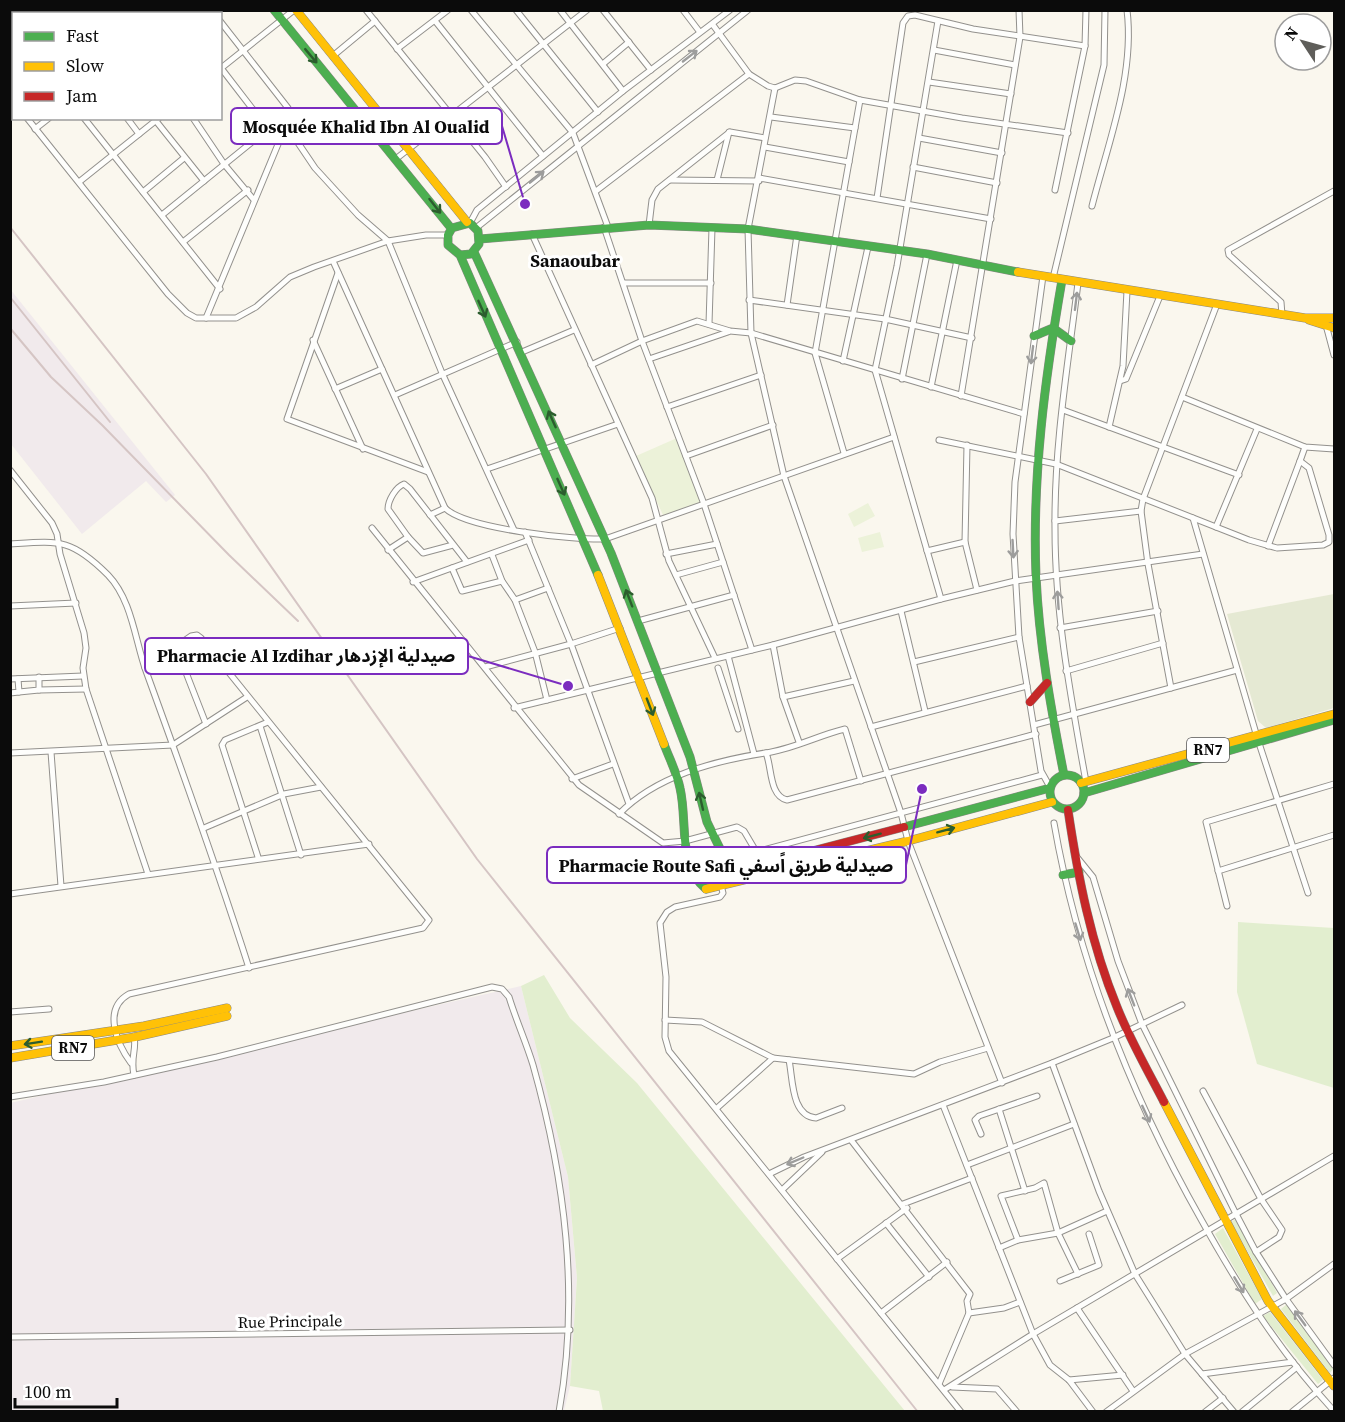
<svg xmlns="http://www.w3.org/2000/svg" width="1345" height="1422" viewBox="0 0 1345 1422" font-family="'Source Serif 4','Noto Sans Arabic',serif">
<rect width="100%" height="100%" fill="#faf7ee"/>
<g fill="#f1eaec">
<path d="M10,289L175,495L166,502L146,481L82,534L11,444Z"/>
<path d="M521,986L568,1177L577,1278L570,1386L564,1411H11L10,1103Z"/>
</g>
<g fill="#e2eecf">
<path d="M1238,922L1334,928V1088L1257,1064L1237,992Z"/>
<path d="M544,975L570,1018L637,1083L905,1411H603L599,1391L570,1386L577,1278L568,1177L521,986Z"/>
<path d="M1236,1219L1277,1293L1273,1296L1231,1222Z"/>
<path d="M1223,1228L1262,1299L1255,1304L1215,1234Z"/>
<path d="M1287,1304L1334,1368L1330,1373L1281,1309Z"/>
<path d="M1270,1312L1323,1380L1318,1384L1263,1316Z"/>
</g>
<path fill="#e5e9d3" d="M1334,594V708L1266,728L1258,721L1227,614Z"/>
<g fill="#ecf2d9">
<path d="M677,438L702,505L663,515L636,456Z"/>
<path d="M868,503L875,516L854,527L848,514Z"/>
<path d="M880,532L884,547L862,552L858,538Z"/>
</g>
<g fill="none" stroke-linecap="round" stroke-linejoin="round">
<defs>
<g id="street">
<path d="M212,10L215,14"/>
<path d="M366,10L485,157L506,187"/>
<path d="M471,10L573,133L608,227"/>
<path d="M516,10L598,112"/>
<path d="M560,10L623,91"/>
<path d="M603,10L651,70"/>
<path d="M683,10L699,31"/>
<path d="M41,14L44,10"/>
<path d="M89,14L92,10"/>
<path d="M938,21L897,266L875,370L941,599"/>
<path d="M436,22L543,156"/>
<path d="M713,25L749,74L768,86L775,88L795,80L806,81L860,100L962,118L1068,133"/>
<path d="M10,26L14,30"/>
<path d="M397,49L448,10"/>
<path d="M934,50L1015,65"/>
<path d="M334,55L375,21"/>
<path d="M604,63L629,42"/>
<path d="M221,68L268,129"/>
<path d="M220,69L294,10"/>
<path d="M929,82L1011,94"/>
<path d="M775,88L748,229L751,333L784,476L901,813L908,841L1002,1083"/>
<path d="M10,96L14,100"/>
<path d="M771,117L855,128"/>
<path d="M27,118L168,294L187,313L196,318H236L256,307L290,277L314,267L388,241L426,235H447"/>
<path d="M84,118L220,289"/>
<path d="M127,118L139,134"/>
<path d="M193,118L224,164L254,200"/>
<path d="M156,121L204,181"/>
<path d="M35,129L49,118"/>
<path d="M919,138L1002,153"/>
<path d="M765,147L849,162"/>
<path d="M397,158L587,10"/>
<path d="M913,167L997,183"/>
<path d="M759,178L991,219"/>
<path d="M670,180L759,181"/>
<path d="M717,180L729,132"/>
<path d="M79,182L159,118"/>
<path d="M1055,190L1085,46L1086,10"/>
<path d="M596,191L749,74"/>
<path d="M143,192L184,158"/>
<path d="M877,198L903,23L908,16L915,15L973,29L1085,46"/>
<path d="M1092,206C1108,143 1135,75 1127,10"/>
<path d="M162,215L268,129L286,125L315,168L358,215L388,241L442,373L514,530"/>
<path d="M470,223L477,210L623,91L730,10"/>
<path d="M649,225L652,200L658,189L730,132L765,138"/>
<path d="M604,227L642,341L704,504L752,650"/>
<path d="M476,228L748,10"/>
<path d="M532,234L652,498L669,561L715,658"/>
<path d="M183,242L248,190"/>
<path d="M333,261L445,508C466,529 573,540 605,539L894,437"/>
<path d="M338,273L287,419L428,472"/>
<path d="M1043,276L1015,482L1013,534L1019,637L1041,771L1050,787"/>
<path d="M1053,278L1104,65L1105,10"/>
<path d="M624,283H711"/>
<path d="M1078,283C1068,364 1054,446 1055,529C1055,615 1071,698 1086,782"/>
<path d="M749,300L885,319L972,338"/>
<path d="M787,305L797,235"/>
<path d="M1282,315L1281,302L1229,255L1228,250L1334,191"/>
<path d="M206,318L286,125L288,108L220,21"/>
<path d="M709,324L712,228"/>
<path d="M1326,325L1334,355"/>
<path d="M313,340L363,449"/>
<path d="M522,352L574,330"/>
<path d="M649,359L728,332"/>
<path d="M843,361L868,247"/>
<path d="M591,365L642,341L697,321L730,331L751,333L1024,414"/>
<path d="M902,379L927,254"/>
<path d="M1120,381L1126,379L1160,296"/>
<path d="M931,387L957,260"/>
<path d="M335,389L382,369"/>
<path d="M395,395L517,342"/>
<path d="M961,396L1020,37L1019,10"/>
<path d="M1182,397L1305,447L1334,449"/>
<path d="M667,407L761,375"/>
<path d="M1063,410L1239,475"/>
<path d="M1109,427L1123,366L1127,291"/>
<path d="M939,440L1056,464L1249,540L1277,548L1323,545L1329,542V535L1309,468L1300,461L1305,447"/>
<path d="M967,445L965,542L977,590"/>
<path d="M844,453L815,353L860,100"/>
<path d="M686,456L773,425"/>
<path d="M487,469L618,424"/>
<path d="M10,470L52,523L57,534L60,554L84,633L86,648L83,668L86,689L148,874"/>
<path d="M430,515L445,508"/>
<path d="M1193,518L1257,737L1308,893"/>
<path d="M1055,521L1141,511"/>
<path d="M1216,527L1257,429"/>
<path d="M372,528L579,785L663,843L685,841L737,827L744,831L764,865"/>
<path d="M525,532L571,644L629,804"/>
<path d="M10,544C59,541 71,538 108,575C132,600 135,640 146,671C182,770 217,868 249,968"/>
<path d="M453,545L423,553L408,537L388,509C388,500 396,487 404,484L410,489L467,562"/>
<path d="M1268,546L1300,461"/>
<path d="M388,550L408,537"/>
<path d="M927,551L965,542"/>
<path d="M666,554L717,544"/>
<path d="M492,555L502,581L515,600L535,652L547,700"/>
<path d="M452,568L462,591L502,581"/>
<path d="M676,575L723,562"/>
<path d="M413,582L529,540"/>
<path d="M515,600L548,588"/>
<path d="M10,606L76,603"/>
<path d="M901,611L925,711"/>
<path d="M638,621L734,595"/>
<path d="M1060,628L1158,611"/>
<path d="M773,645L783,697L799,742"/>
<path d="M728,656L754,754"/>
<path d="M914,662L1019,637"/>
<path d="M485,667L571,644L620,628"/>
<path d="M718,668L738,729"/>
<path d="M185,670L206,724"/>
<path d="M1066,671L1163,643"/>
<path d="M10,679L83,676"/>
<path d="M1171,688L1148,564L1141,511L1143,499L1217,304"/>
<path d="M39,690L86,689"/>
<path d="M19,692L39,690V677"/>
<path d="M10,693L19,692L18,679"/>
<path d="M783,697L854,681"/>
<path d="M514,708L773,645L941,599L1015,581L1203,554"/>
<path d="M1034,725L1237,670"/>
<path d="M260,726L301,855"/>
<path d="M871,727L1027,686"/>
<path d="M51,752L61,886"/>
<path d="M10,753L173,745L247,697"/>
<path d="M766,753C772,767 769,796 787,800L1036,734"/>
<path d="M572,779L613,764"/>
<path d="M619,814C656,776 714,761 765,753C791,750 819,735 845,729L861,781"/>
<path d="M1054,823C1079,966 1131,1096 1202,1221C1241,1291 1280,1352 1334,1411"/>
<path d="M204,828L284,794L321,787"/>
<path d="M756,852L1042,775"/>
<path d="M1076,856L1093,877L1118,961L1142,1024L1236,1214L1256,1252L1286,1299L1334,1365"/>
<path d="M258,857L222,745L225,740L268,722"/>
<path d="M1218,871L1334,835"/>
<path d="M721,885L723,893L720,897L675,907L667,912L660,923L666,977L665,1037L669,1051L961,1412"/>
<path d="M10,894L369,844"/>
<path d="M1227,906L1206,822L1334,784"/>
<path d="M10,1012L49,1009"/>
<path d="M665,1020L702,1022L773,1058"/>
<path d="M789,1060C793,1079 791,1116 816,1118L842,1108"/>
<path d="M131,1063C117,1044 102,1009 129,994L423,928L429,920L201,638L197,635L191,636L145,668"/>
<path d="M1052,1063L1099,1191L1135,1274L1185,1354L1234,1412"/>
<path d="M134,1075C130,1057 137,1050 134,1036"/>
<path d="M1203,1091L1261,1199L1282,1230L1279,1237L1256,1252"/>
<path d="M10,1097L104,1082L217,1057L492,987L502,989L509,997C516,1020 526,1042 533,1065C565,1179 580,1295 559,1412"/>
<path d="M943,1105L1033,1334L1050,1365L1069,1380L1093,1412"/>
<path d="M717,1108L773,1058L914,1074L940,1062L988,1048"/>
<path d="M999,1109L1025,1191"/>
<path d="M981,1134L975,1120L979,1116L1037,1096"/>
<path d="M851,1140L970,1294L967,1301L969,1313L939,1384"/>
<path d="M967,1165L1074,1124"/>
<path d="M769,1174L804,1157L1052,1063L1113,1038L1182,1005"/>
<path d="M782,1190L822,1152"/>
<path d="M903,1204L972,1178"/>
<path d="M886,1223L929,1277"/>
<path d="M1018,1240L1001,1196L1035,1188L1044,1183L1058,1233L1078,1274"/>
<path d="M999,1248L1018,1240L1058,1233L1107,1211"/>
<path d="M837,1259L907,1208"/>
<path d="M1060,1281L1099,1265L1089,1234"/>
<path d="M1077,1308L1133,1391"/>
<path d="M881,1313L947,1262"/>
<path d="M969,1313L1004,1308L1020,1302"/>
<path d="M10,1337L570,1330"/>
<path d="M1202,1374L1293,1362"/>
<path d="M1069,1380L1123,1375"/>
<path d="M952,1387L997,1389L1017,1412"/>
<path d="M944,1390L1033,1334L1334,1156"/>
<path d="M1106,1412L1185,1354L1286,1299L1334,1264"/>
<path d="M1205,1412L1223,1398"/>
<path d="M1242,1412L1297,1367"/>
<path d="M1292,1412L1334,1378"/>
</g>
<g id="fast">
<path d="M274,10L451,228"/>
<path d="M480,239L649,225L748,229L927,254L1018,272"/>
<path d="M474,252L611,553L690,757L707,822L726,861L736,871"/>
<path d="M460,255L471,254L479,244L478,231L470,223L452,228L448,235V245L460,255L598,575"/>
<path d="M1062,280C1045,378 1032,476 1036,576C1039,643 1051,709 1064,775"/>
<path d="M1034,336L1053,328L1071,341"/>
<path d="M664,744C669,758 677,773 680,788C688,822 677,865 706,889"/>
<circle cx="1067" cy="792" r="17"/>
<path d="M1084,793L1334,720"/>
<path d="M904,827L1050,788"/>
<path d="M1063,875L1079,872"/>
</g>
<g id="slow">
<path d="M296,10L467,222"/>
<path d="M1018,272L1305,318H1334"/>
<path d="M1309,320L1334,328"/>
<path d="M598,575L664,744"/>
<path d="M1081,783L1334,714"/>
<path d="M706,889L908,841L1052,802"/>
<path d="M10,1046L144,1026L227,1008"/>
<path d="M10,1058L135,1037L227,1016"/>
<path d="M1164,1102L1268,1301L1334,1386"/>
</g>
<g id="jam">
<path d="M1030,702L1047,683"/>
<path d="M1068,810C1078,877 1091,944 1117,1007C1130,1040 1148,1071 1164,1102"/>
<path d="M736,871L904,827"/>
</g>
</defs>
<use href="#street" stroke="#93918d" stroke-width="7"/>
<use href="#fast" stroke="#898884" stroke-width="9"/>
<use href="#slow" stroke="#898884" stroke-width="9"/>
<use href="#jam" stroke="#898884" stroke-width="9"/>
<use href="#street" stroke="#fefefc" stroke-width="5"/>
<use href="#fast" stroke="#4caf50" stroke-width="8"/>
<use href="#slow" stroke="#ffc107" stroke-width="8"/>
<use href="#jam" stroke="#c62828" stroke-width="8"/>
<g stroke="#d5c5c4" stroke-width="2">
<path d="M10,227L206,474L477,859L918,1412"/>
<path d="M10,297L110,422"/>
<path d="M10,328L51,377L102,425L229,555L298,621"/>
</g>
</g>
<defs><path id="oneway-shaft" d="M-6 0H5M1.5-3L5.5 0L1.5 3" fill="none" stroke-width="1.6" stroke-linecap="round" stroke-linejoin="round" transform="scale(1.5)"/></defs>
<g stroke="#2c5d2e">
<use href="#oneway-shaft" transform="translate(311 56) rotate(50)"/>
<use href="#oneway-shaft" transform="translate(435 206) rotate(52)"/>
<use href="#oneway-shaft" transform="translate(482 309) rotate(66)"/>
<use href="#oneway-shaft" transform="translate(552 419) rotate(-114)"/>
<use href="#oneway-shaft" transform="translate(561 487) rotate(66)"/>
<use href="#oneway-shaft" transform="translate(629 598) rotate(-111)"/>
<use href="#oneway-shaft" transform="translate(650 707) rotate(69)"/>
<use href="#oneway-shaft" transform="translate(701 801) rotate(-103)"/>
<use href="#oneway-shaft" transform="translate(946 830) rotate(-15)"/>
<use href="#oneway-shaft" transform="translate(872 836) rotate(165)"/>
<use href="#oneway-shaft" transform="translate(33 1043) rotate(171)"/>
</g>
<g stroke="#9d9d9c">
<use href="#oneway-shaft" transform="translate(690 56) rotate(-38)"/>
<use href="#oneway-shaft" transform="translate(537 177) rotate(-39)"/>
<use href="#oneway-shaft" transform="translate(1076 301) rotate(-83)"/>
<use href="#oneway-shaft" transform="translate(1032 355) rotate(97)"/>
<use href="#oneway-shaft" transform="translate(1013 549) rotate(87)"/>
<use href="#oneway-shaft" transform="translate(1058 600) rotate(-94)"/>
<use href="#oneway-shaft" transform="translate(1078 932) rotate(73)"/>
<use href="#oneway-shaft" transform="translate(1131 997) rotate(-111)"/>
<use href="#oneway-shaft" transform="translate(1146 1114) rotate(65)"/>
<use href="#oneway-shaft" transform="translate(795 1161) rotate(157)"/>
<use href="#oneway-shaft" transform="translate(1239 1285) rotate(59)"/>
<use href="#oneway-shaft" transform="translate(1300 1318) rotate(-126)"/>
</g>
<g text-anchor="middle" stroke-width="6" stroke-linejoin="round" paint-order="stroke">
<g fill="#fff" stroke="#545454" stroke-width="1.5">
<rect x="1187" y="738" width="42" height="24" rx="4.5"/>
<rect x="52" y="1036" width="42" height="24" rx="4.5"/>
</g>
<g font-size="15" font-weight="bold" fill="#0b0b0b">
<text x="1208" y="755">RN7</text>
<text x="73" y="1053">RN7</text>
</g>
<g font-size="16" fill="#0b0b0b" stroke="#fff">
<text transform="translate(290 1321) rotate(-1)" y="6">Rue Principale</text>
</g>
<g font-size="18" font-weight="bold" fill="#0b0b0b" stroke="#fff">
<text x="575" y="267">Sanaoubar</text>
</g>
</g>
<path fill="none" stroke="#7b2cbf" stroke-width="2" d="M525 204L502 126M568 686L468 656M922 789L906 865"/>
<g fill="#7b2cbf" stroke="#fff" stroke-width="2">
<circle cx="525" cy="204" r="6"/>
<circle cx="568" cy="686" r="6"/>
<circle cx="922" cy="789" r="6"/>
</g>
<g fill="#fff" stroke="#7b2cbf" stroke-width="2">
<rect x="231" y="108" width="271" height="36" rx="6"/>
<rect x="145" y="638" width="323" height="36" rx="6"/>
<rect x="547" y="847" width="359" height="36" rx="6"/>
</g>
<g font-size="18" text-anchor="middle" font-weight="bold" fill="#0b0b0b">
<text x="366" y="133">Mosquée Khalid Ibn Al Oualid</text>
<text x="306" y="662">Pharmacie Al Izdihar صيدلية الإزدهار</text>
<text x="726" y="872">Pharmacie Route Safi صيدلية طريق اًسفي</text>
</g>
<rect width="1345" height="1422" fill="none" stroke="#0b0b0b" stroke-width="24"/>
<rect x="12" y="12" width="210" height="108" fill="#ffffff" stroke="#9d9d9d" stroke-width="1.5"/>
<rect x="24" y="32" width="30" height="9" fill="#4caf50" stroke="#9d9d9d" stroke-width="1.5"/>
<text x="66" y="42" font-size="18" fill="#0b0b0b">Fast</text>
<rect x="24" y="62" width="30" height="9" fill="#ffc107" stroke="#9d9d9d" stroke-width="1.5"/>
<text x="66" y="72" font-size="18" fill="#0b0b0b">Slow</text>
<rect x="24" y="92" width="30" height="9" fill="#c62828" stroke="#9d9d9d" stroke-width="1.5"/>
<text x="66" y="102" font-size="18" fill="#0b0b0b">Jam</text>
<g transform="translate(1303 42) rotate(306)"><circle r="28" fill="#ffffff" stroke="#9d9d9d" stroke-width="1.5"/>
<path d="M0-4.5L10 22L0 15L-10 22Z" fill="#5f5e5a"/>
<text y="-9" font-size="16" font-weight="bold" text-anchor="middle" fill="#0b0b0b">N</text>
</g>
<path d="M15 1398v9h102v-9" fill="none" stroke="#0b0b0b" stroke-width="3"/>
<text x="24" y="1398" font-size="18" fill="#0b0b0b" stroke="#ffffff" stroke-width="4.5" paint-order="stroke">100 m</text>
</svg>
